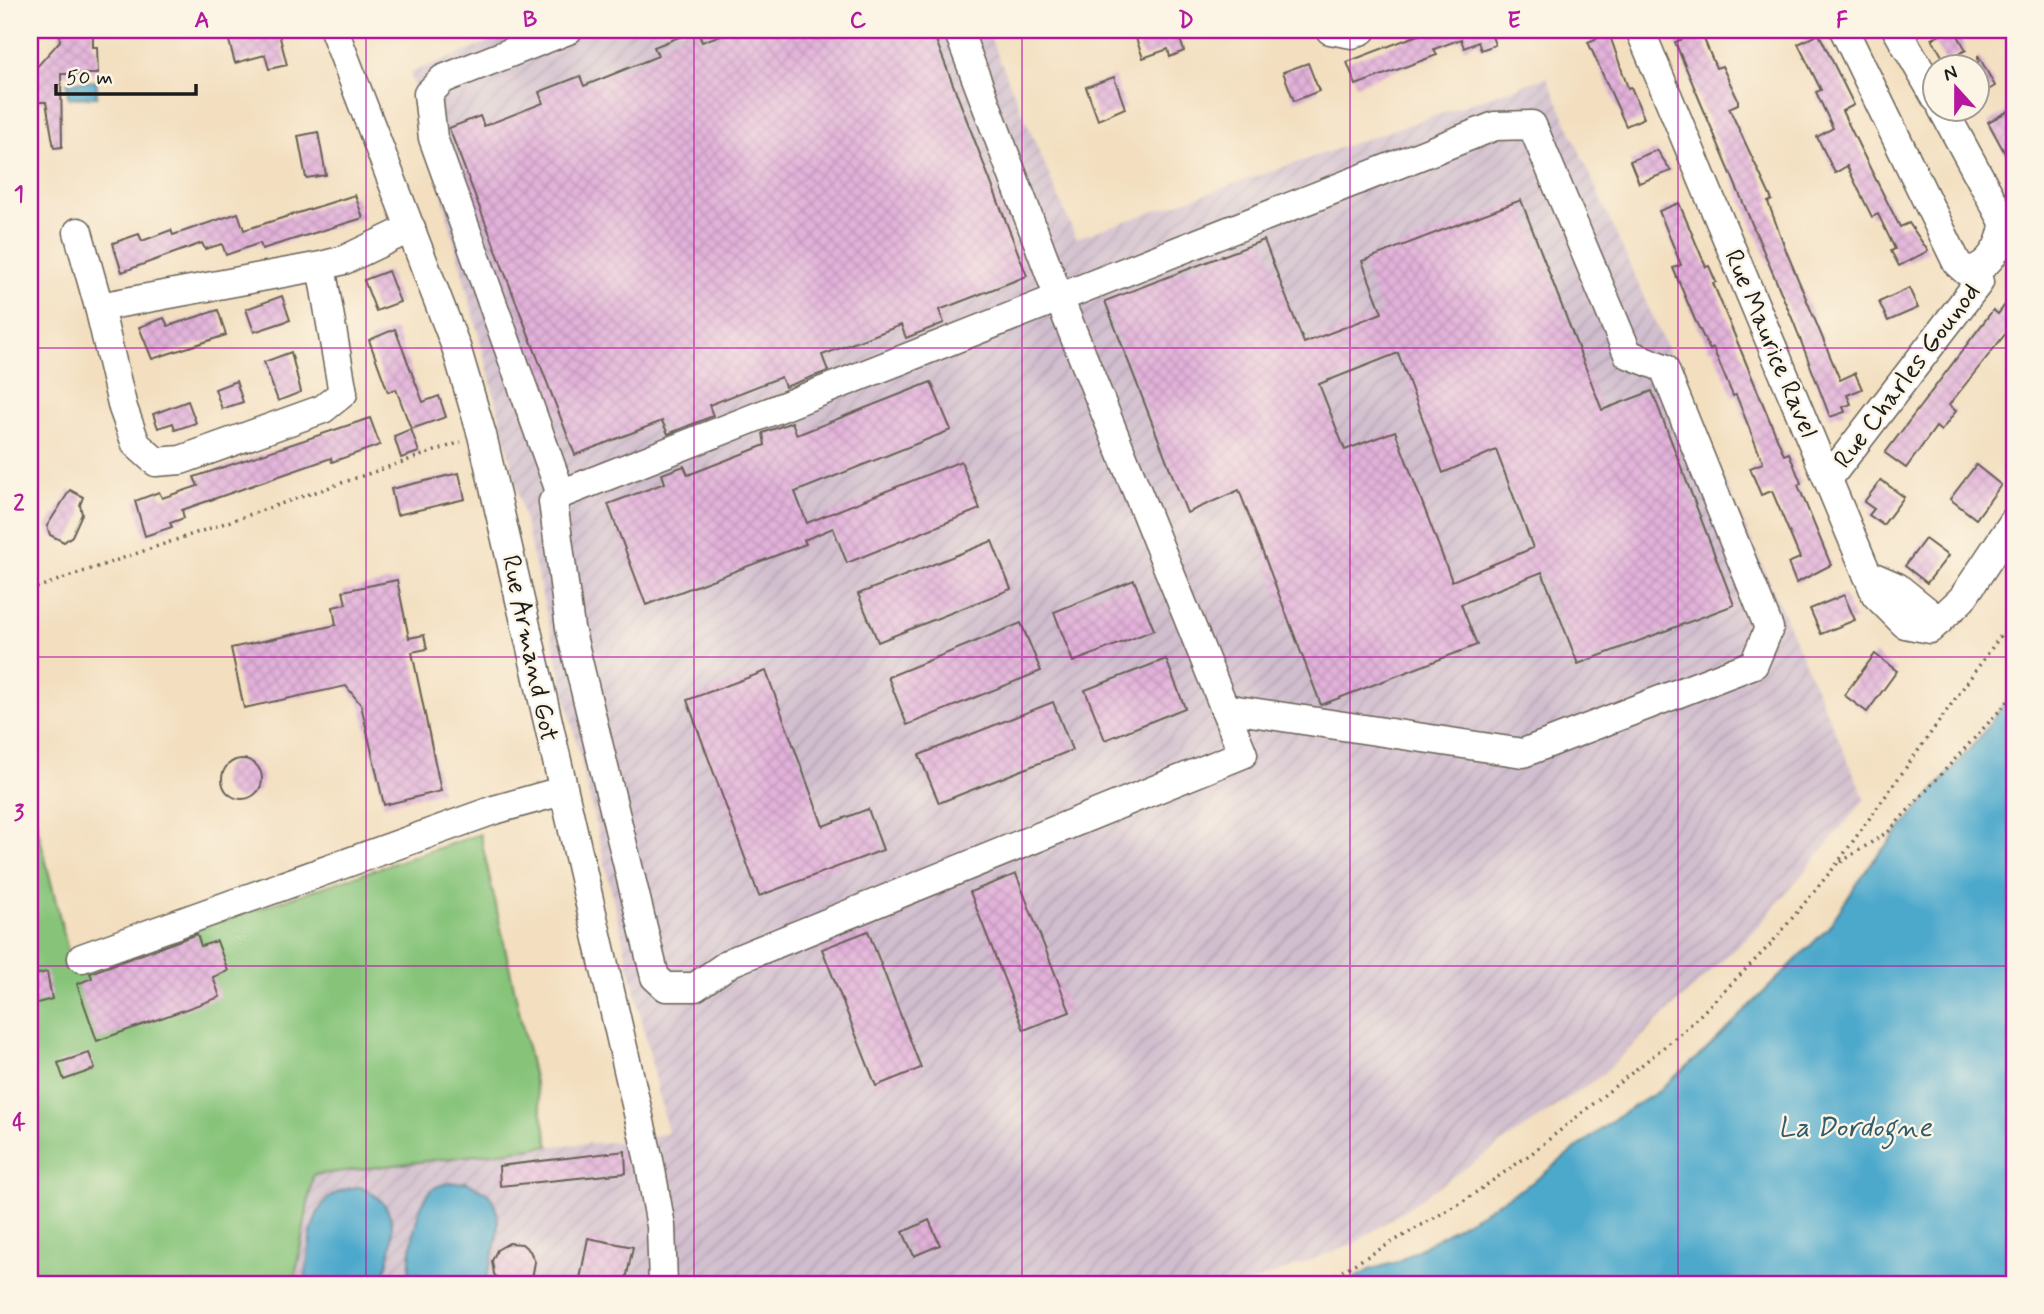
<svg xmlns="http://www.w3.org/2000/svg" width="2044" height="1314" viewBox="0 0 2044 1314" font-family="Mynerve,sans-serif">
<defs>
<pattern id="industrial-furrows" width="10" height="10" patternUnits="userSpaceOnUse" patternTransform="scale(1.75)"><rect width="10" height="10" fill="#d0bdce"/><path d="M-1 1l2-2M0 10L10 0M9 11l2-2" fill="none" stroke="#b2a2b0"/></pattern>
<pattern id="building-cross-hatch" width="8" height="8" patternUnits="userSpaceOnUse" patternTransform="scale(1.75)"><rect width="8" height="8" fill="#e2b1da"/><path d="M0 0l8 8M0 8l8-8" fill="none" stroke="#c198ba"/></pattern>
</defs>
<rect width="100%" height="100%" fill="#fcf5e5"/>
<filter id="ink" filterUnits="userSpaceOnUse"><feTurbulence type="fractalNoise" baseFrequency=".0143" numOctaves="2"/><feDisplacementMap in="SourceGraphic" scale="14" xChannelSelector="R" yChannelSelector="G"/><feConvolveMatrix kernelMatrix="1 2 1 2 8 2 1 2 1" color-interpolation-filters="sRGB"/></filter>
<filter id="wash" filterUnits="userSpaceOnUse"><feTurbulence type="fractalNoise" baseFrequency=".00686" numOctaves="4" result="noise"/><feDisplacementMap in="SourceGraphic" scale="28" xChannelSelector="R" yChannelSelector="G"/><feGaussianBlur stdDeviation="1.57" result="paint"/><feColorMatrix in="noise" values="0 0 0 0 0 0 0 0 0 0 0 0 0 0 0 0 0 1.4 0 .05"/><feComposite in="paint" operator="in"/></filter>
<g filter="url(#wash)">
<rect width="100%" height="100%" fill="#f3dfc0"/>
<path fill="url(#industrial-furrows)" d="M521,30H987L1076,238L1547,77L1865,799L1756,929L1599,1077L1354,1244L1248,1284H294L313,1175L549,1146L629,1141L668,1133L500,416L410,73Z"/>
<path fill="#87c47a" stroke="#52704b" stroke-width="2" d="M30,797L73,971L480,834L549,1146L313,1175L294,1284H30Z"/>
<g fill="#4ea9cc" stroke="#356274" stroke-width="2">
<path d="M97,81V97L68,98L67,82Z"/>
<path d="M2014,690V1284H1345L1369,1270L1397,1262L1533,1182L1618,1116L1656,1093L1706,1050L1827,929L1871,863L1980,737Z"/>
<path d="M467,1182C473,1186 482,1189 487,1193C510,1215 491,1258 485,1284H410C407,1263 415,1200 434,1188C444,1182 456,1183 467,1182Z"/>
<path d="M360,1187C407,1207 391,1244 383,1284H307L305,1280C312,1238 307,1190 360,1187Z"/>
</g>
<g id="blocks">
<g fill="url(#building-cross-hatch)" fill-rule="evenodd">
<path d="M59,30H93V47H97L98,74H61L62,147L54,148L46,102H35L34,70L60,41Z"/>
<path d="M226,30H278L287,65L269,69L265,55L235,63Z"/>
<path d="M697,30L702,42L734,30H932L1027,276L939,310L944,323L906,338L901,325L822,355L828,371L785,387L781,377L709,405L713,416L668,434L662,421L575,455L449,128L480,116L484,126L543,103L539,92L580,76L584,86L658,56L654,47Z"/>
<path d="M1133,30H1177L1184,51L1170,57L1168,49L1143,58Z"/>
<path d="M1431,30H1507L1492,36L1495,45L1481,50L1478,42L1464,48L1461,39L1434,49L1437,55L1356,85L1347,62Z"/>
<path d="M1949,30H1955L1966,50L1945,61L1932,39Z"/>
<path d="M1701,32L1716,68L1722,66L1738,100V104L1729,108L1772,200L1768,202L1787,253L1840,380L1855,373L1862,389L1847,395L1851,404L1843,407L1845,412L1830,417L1794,323L1675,42Z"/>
<path d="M1609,33L1628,88L1631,87L1644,118L1626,126L1588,42Z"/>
<path d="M1819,34L1854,105L1842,111L1871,170L1900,227L1909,223L1928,251L1899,266L1891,251L1895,249L1878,214L1872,217L1847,166L1835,173L1817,137L1833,128L1816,92L1821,90L1798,44Z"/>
<path d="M1978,55L1995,86L1978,96Z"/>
<path d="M1308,63L1319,91L1294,101L1283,72Z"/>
<path d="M1114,77L1125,108L1098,120L1086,87Z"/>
<path d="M2014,108V170L1988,122Z"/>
<path d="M318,132L326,175L306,178L298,136Z"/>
<path d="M1657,150L1671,171L1639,183L1630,161Z"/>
<path d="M355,195L363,218L262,249L260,243L226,255L222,244L205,249L202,243L122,272L115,251L113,243L139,234L142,241L171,230L173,235L238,213L244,230Z"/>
<path d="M1521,200L1602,410L1652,391L1734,605L1578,664L1542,572L1461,604L1477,645L1321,705L1239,490L1187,513L1105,301L1264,240L1304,343L1382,313L1362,261ZM1398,353L1443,473L1496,450L1533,548L1452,581L1395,431L1345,450L1319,384Z"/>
<path d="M1679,203L1706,267L1709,266L1716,282L1713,283L1784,455L1789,453L1801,483L1798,485L1831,565L1796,583L1788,563L1800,558L1772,491L1761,495L1750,468L1763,463L1736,395L1733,396L1713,348L1710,350L1695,320L1673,268L1681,265L1659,211Z"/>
<path d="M388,271L400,302L376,311L364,280Z"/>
<path d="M1909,288L1918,308L1888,321L1879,302Z"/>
<path d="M2014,293V323L1949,405L1956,411L1941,431L1936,427L1906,468L1885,453L1993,310L1998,314Z"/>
<path d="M282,296L290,320L254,332L246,309Z"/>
<path d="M218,310L226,335L152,359L139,327L164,318L168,326Z"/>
<path d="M395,329L423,402L439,396L446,417L411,429L396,389L388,392L369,340Z"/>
<path d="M291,352L301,392L278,401L264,362Z"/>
<path d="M236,381L243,402L222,409L215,389Z"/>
<path d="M931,382L951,430L795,492L807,523L961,461L980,509L847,563L833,528L804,540L806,544L646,605L608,504L665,483L662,474L684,466L688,475L765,445L763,433L792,422L797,435Z"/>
<path d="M188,401L196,423L175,430L173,423L158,428L153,414Z"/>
<path d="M370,418L380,445L332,462L331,458L182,510L184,518L170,523L172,527L145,536L135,501L159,492L162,498L198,486L194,477Z"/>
<path d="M411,429L419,452L401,458L394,436Z"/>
<path d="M1976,465L2001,485L1976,519L1950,499Z"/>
<path d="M459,473L465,499L397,515L391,489Z"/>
<path d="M1881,480L1904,497L1883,525L1869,515L1874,509L1864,502Z"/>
<path d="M70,490L83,497L80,505L82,514L72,536L64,542L50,535L47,526Z"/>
<path d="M1925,539L1948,556L1927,583L1905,566Z"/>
<path d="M992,541L1011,589L878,642L858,594Z"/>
<path d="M397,580L409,638L424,635L427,649L412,652L441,791L384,805L361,705L346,686L244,708L231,648L336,625L333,607L346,604L343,591Z"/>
<path d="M1134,580L1154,630L1073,662L1054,612Z"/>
<path d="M1844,595L1855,620L1821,634L1810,609Z"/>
<path d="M1021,623L1041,671L907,725L888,677Z"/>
<path d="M1875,654L1897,671L1867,712L1844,695Z"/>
<path d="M1166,659L1185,708L1105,740L1085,690Z"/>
<path d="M766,671L823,826L868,809L883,850L759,896L687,700Z"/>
<path d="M1053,702L1072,750L939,803L919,755Z"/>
<circle cx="242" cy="779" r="20"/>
<path d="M1016,874L1070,1012L1024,1030L970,892Z"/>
<path d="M868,931L921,1068L876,1086L822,949Z"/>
<path d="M197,934L201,946L217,941L228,971L213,977L220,997L97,1041L77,984L92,978L90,973Z"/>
<path d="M47,972L52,999L30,1005V976Z"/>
<path d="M89,1053L95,1069L64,1080L58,1063Z"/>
<path d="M625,1151L626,1173L500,1186L499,1166Z"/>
<path d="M929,1220L940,1245L914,1256L903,1232Z"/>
<path d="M588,1238L633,1247L625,1284H579Z"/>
<path d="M509,1243L522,1244L530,1251L535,1262L531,1284H502L494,1274L492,1261L497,1250Z"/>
</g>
</g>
</g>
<g filter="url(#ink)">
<use href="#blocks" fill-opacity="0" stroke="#676055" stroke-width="2"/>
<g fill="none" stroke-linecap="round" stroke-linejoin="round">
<defs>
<g id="minor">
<path d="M334,30L456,347L482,435L650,1165L661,1226L663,1284"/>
<path d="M568,30L443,79L428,94L433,138L561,494L553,502L570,628L655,977L666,987H695L731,962L1243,754L1059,298L958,30"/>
<path d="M1330,30L1352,34L1362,30"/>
<path d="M1640,30L1876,595L1905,624L1930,629L1962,599L2014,521"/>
<path d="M1844,30L1957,263L1966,271C1989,270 2003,243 2004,222L1942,108"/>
<path d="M1897,30L1936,98"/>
<path d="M78,232L99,307"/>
<path d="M321,266L343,393L323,409L181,460L156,462L136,444L123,408L99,307L321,266L344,260L411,228"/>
<path d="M1828,479L1979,282L1974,270"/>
<path d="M561,494L1495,126L1532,125L1628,354L1664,368L1769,628L1754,664L1523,753L1224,708"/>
<path d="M1867,574L1897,587L1939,621"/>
<path d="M82,958L494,810L562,791"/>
</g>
</defs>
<use href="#minor" stroke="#676055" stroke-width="31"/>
<g stroke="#676055" stroke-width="3.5" stroke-dasharray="2 5" stroke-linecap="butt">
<path d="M30,590L461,442"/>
<path d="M1841,862L1889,831L2014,695"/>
<path d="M1310,1284L1330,1278L1465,1200L1532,1153L1685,1030L1770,945L1836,865L2014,617"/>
</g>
<use href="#minor" stroke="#fff" stroke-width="28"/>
</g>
</g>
<path fill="none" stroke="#b5179e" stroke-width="2" stroke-opacity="0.55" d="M366,30V1284M694,30V1284M1022,30V1284M1350,30V1284M1678,30V1284M30,348H2014M30,657H2014M30,966H2014"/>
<g text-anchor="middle" stroke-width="5" stroke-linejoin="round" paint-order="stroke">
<g font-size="26" fill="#1c1c1c" stroke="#fcf5e5">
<text transform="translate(1772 343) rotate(67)" y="9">Rue Maurice Ravel</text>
<text transform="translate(1906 375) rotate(-53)" y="9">Rue Charles Gounod</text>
<text transform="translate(531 648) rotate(78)" y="9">Rue Armand Got</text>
</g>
<g font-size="28" font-style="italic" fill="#325b6b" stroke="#fcf5e5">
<text x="1855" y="1136">La Dordogne</text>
</g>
</g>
<rect width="2044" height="1314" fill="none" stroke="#fcf5e5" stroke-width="77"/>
<g transform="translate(1956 88) rotate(339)"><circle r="33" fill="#fcf5e5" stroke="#a29e95" stroke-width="2"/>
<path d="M0-5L12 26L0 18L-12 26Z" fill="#b5179e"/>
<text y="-10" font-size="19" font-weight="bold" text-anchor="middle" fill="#1c1c1c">N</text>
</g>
<path d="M56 84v10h140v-10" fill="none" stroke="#1c1c1c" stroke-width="3.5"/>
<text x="66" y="84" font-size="21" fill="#1c1c1c" stroke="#fcf5e5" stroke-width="5" paint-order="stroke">50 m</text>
<rect x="38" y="38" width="1968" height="1238" fill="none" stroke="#b5179e" stroke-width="2.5"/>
<g font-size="23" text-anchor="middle" font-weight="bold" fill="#b5179e">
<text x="202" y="27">A</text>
<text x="530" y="27">B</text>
<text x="858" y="27">C</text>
<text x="1186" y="27">D</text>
<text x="1514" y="27">E</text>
<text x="1842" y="27">F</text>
<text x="19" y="201">1</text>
<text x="19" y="510">2</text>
<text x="19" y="820">3</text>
<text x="19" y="1129">4</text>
</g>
</svg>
